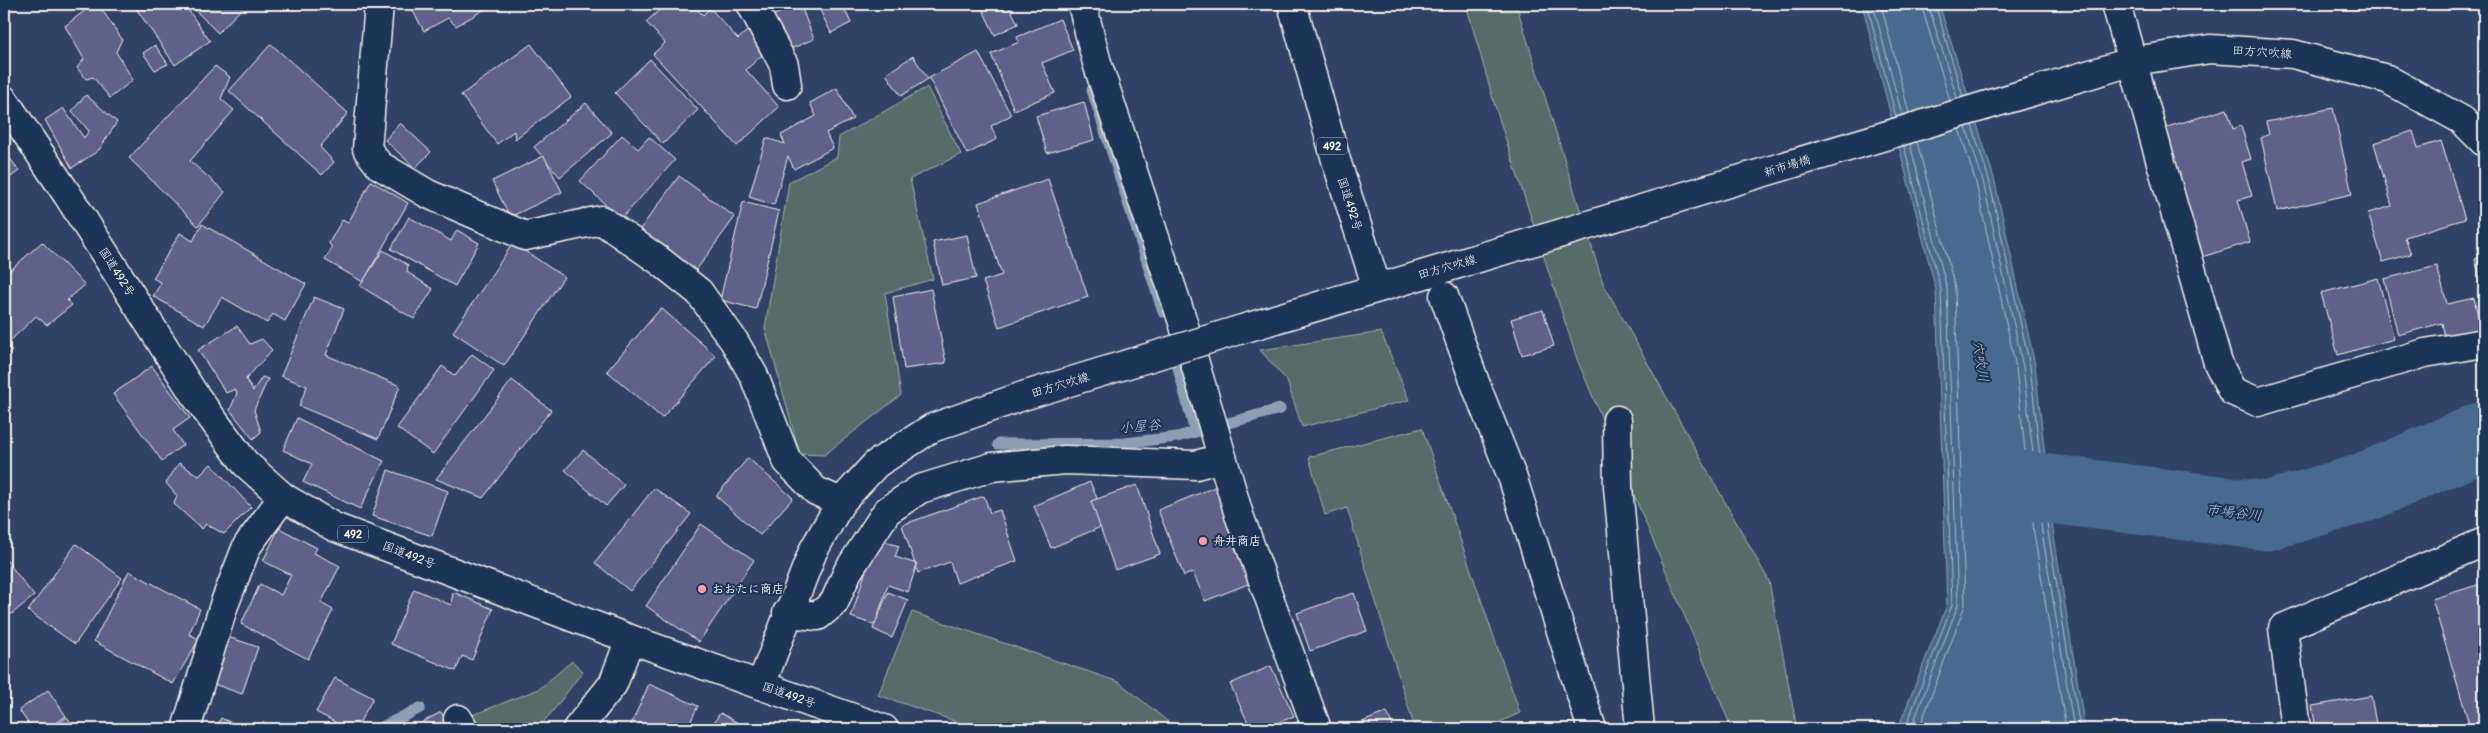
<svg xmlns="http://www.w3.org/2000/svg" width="2488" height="733" viewBox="0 0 2488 733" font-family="Pangolin,'Klee One',sans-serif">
<rect width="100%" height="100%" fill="#304266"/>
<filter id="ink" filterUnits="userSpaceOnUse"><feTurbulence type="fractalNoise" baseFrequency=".02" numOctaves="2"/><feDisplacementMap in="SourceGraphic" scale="10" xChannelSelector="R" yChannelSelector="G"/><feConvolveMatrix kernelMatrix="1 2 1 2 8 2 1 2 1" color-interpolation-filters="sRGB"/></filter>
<g filter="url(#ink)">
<g fill="#576c67" stroke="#a6aea8">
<path d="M1466,4H1516L1603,283L1769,581L1797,729H1732L1577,359L1495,106Z"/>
<path d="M927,87L961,154L910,179L933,279L885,293L901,395L824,455L800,454L765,328L789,182L837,157L839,137Z"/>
<path d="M1381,332L1409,400L1302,427L1287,381L1260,350Z"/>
<path d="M1422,428L1520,713L1484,729H1415L1347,508L1325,515L1309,457Z"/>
<path d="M912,612L1119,682L1177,729H978L878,695Z"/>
<path d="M572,661L583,671L553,711L537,729H477L470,716L539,689Z"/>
</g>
<path fill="#496a8f" stroke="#8da0b3" d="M1862,4H1939L1994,178L2035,365L2053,530L2085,729H1900V723L1947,605L1936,290Z"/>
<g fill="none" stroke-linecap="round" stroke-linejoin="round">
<g stroke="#b0bbc4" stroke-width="1">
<path d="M1867,4L1896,117"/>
<path d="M1873,4L1902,115"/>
<path d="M1881,4L1909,113"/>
<path d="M1921,4L1950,101"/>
<path d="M1928,4L1957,98"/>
<path d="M1935,4L1963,97"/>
<path d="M1972,125L1989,180L2030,366L2048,531L2080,729"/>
<path d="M1966,127L1983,181L2023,367L2042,532L2074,729"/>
<path d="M1959,129L1976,183L2016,368L2034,533L2066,729"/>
<path d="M1917,142L1955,288L1965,605L1919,729"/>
<path d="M1910,144L1947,289L1958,605L1911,729"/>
<path d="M1904,146L1941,290L1952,605L1905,729"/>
</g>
<g stroke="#8da0b3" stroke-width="11">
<path d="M1092,90L1163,312"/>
<path d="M1173,349L1195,432"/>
<path d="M998,444L1125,443L1177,437L1280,409"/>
<path d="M378,729L420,708"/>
</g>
<path stroke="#496a8f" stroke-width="69" d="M2001,483L2267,516L2363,488L2484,436"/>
</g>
<g fill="#5e6288" stroke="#f4f1e8">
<path d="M93,4H98L122,39L116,52L133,80L110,98L93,77L86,79L77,68L84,59L65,26Z"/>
<path d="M139,4H184L210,41L175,65L135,7Z"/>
<path d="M193,4H246L218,33L191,6Z"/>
<path d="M409,4H494L456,26L448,18L424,31Z"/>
<path d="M666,4H692L703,15L710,8L738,39L747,31L765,52L746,70L779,107L737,146L653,54L665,43L646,22Z"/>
<path d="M800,4L814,39L781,53L767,18Z"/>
<path d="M817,4H842L851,23L831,33Z"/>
<path d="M980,4H1008L1018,24L995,35Z"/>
<path d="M1060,19L1073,50L1042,63L1055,93L1014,110L991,54L1019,42L1017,37Z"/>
<path d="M271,44L348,113L320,147L334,162L322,175L229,91Z"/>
<path d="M531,44L571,97L515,139L514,131L497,144L461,95Z"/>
<path d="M155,45L168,64L155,70L143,53Z"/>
<path d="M978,52L1011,115L991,126L997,139L967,154L929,78Z"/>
<path d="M913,56L928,79L901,96L886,74Z"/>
<path d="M650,59L698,110L663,144L615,93Z"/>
<path d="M215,66L230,77L221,99L234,110L190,161L225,192L198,226L129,158Z"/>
<path d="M837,88L853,119L826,133L833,148L794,169L788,156L774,205L749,197L766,138L785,144L781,135L816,116L810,103Z"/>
<path d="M86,95L117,122L99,150L72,168L45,120L63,108L84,138L89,131L72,111Z"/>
<path d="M1084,102L1094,140L1047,153L1036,116Z"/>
<path d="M586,103L612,133L560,177L534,147Z"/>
<path d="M2333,108L2352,194L2277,211L2261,138L2269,134L2266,122Z"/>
<path d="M2227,109L2233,129L2241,126L2251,159L2242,162L2252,196L2238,200L2250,242L2202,257L2164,128Z"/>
<path d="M400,123L431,152L415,168L385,140Z"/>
<path d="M2413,131L2418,148L2441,141L2465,219L2405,237L2411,254L2383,262L2368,213L2392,206L2374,143Z"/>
<path d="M622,135L638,149L649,137L675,160L621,219L580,181Z"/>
<path d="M4,150L19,171L4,182Z"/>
<path d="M544,156L562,192L510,217L492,181Z"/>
<path d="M679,176L735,217L694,273L638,232Z"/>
<path d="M1048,179L1088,297L999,327L983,281L1002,275L978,203Z"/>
<path d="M371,181L408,203L363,282L325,260L332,248L329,243L342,220L348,223Z"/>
<path d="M743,202L779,211L756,309L720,300Z"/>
<path d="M409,217L451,241L457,230L479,243L455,286L391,249Z"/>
<path d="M202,224L306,284L285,321L273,314L267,323L222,297L204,326L153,296L161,283L153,278L180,233L193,241Z"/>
<path d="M967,235L976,278L942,285L933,242Z"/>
<path d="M42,242L85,285L67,300L72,305L47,325L36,316L7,344L12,351L4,357V276Z"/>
<path d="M513,243L564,277L504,366L453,332Z"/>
<path d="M383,250L408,265L407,272L433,289L414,319L360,286Z"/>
<path d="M2484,256V293L2475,259Z"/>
<path d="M2437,266L2447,304L2474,298L2481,329L2445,338L2442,323L2398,335L2384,279Z"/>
<path d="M2378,278L2394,339L2338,355L2321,293Z"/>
<path d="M931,289L946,363L904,369L893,297Z"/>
<path d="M314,297L344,309L326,355L400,386L378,439L299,406L307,386L281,376Z"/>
<path d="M661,308L716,356L662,418L607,371Z"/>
<path d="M1543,310L1554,346L1522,355L1511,319Z"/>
<path d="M237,326L250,344L262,339L272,350L246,379L253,391L262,377L268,379L254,410L261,432L253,439L230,410L237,393L235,389L226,393L198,350Z"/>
<path d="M472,354L494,370L433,454L397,428L442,366L455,376Z"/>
<path d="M152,366L190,418L173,430L183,445L162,461L113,394Z"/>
<path d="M512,380L551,410L483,498L436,479Z"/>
<path d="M297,418L384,461L360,509L303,482L312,464L283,450Z"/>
<path d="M583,450L624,485L606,506L565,470Z"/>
<path d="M748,458L793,498L760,535L716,496Z"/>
<path d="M179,463L199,476L211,464L251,507L224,534L206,524L202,529L174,504L177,496L166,483Z"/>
<path d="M388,470L448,491L432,536L372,516Z"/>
<path d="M1090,482L1108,524L1051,548L1034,506Z"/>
<path d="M1137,485L1160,554L1115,570L1091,501Z"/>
<path d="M1215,487L1253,582L1205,601L1193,572L1184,576L1158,510Z"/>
<path d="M654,488L691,514L630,591L595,563Z"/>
<path d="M984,496L990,513L1000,510L1017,561L957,583L950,562L918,573L902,525Z"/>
<path d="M701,524L754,560L699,642L646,606Z"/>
<path d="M279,528L317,548L314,553L340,566L321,603L333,610L308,659L241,624L260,584L281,595L291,575L263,561Z"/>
<path d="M876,539L899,546L895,557L917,564L908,592L888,585L875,625L851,617Z"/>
<path d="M76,544L122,578L75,644L28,611Z"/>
<path d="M4,557L34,596L4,620Z"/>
<path d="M129,571L200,609L189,634L199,639L173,684L94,641Z"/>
<path d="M2484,583V722L2470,727L2432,599Z"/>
<path d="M414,589L451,605L453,592L493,609L472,660L462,656L456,671L391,644Z"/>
<path d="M888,592L908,600L892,638L873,629Z"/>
<path d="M1354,593L1367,631L1310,651L1297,613Z"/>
<path d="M225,636L258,647L242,694L208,682Z"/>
<path d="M1271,666L1294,716L1264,729H1251L1230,684Z"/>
<path d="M335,678L373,698L356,729H348L316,712Z"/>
<path d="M649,684L698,706L687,729H629Z"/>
<path d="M48,690L66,716L47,729H32L19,710Z"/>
<path d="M2371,696L2377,729H2316L2312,706Z"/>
<path d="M441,712L450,729H410Z"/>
<path d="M1387,712L1394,729H1345Z"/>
<path d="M720,713L749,729H710Z"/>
<path d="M67,717L76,729H51Z"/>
<path d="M221,718L245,729H215Z"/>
<path d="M1299,721L1303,729H1281Z"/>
</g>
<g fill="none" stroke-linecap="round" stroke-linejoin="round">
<defs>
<g id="street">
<path d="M379,4L367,149L379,165L428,194L525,236L601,220L660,261L699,292L734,341L754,376L787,461L816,491L841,502"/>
<path d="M751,4L784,65L787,85"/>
<path d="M1082,4L1097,63L1182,319L1239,515L1317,729"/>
<path d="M2116,4L2218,363L2232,391L2258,402L2425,353L2484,343"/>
<path d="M1444,296L1477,388L1513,479L1592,729"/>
<path d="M1617,420L1618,487L1640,729"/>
<path d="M787,613L818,616L834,603L848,571L887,511L920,489L992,467L1065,460L1196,465L1222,458"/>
<path d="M458,719L464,729"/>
<path d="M186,729L224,605L247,546L283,497"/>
<path d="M577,729L613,684L630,639"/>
<path d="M2296,729L2283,628L2484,542"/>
</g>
<g id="secondary">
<path d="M1239,330L2134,61L2210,49L2293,54L2387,79L2462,120L2484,142"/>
<path d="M761,685L813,551L841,502L876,464L932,428L1023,396"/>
</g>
<g id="highway">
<path d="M1292,4L1336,160L1377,288"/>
<path d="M4,100L67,194L194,394L245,463L283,497L334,527L630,639L884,729"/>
</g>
</defs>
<use href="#street" stroke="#f4f1e8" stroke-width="31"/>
<use href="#secondary" stroke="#f4f1e8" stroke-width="31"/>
<use href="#highway" stroke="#f4f1e8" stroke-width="31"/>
<use href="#street" stroke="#1d3557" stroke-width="28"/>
<use href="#secondary" stroke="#1d3557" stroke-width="28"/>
<use href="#highway" stroke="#1d3557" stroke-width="28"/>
<defs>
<path id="secondary-bridge" d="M1023,396L1239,330"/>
</defs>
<use href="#secondary-bridge" stroke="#f4f1e8" stroke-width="31" stroke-linecap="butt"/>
<use href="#secondary-bridge" stroke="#1d3557" stroke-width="28"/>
</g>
</g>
<g fill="#ff9aa2" stroke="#1d3557" stroke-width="2">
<circle cx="1203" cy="541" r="5"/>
<circle cx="702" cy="589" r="5"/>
</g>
<g text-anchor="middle" stroke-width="4" stroke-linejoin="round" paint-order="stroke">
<g fill="#1d3557" stroke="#b4b9bc" stroke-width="1">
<rect x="1317" y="137.5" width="30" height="17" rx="4"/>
<rect x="338" y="525.5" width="30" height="17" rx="4"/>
</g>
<g font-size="11" font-weight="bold" fill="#f4f1e8">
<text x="1332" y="150">492</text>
<text x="353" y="538">492</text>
</g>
<g font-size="12" fill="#f4f1e8" stroke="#1d3557">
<text transform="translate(2262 52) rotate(4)" y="4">田方穴吹線</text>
<text transform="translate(1787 166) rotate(-17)" y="4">新市場橋</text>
<text transform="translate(1350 204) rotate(72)" y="4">国道492号</text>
<text transform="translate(1447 267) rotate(-16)" y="4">田方穴吹線</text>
<text transform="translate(117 272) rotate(57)" y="4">国道492号</text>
<text transform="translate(1060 385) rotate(-17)" y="4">田方穴吹線</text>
<text transform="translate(409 555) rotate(21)" y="4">国道492号</text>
<text transform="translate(789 695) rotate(19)" y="4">国道492号</text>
</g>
<g font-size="12" font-weight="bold" fill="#f4f1e8" stroke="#1d3557" text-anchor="start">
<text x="1213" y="545">舟井商店</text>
<text x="712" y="593">おおたに商店</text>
</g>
<g font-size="14" font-style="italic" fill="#b8c2c9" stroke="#1d3557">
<text transform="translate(1981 361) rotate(81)" y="5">穴吹川</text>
<text transform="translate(1140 426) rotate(-5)" y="5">小屋谷</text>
<text transform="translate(2234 512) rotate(7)" y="5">市場谷川</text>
</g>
</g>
<rect width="2488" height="733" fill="none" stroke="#1d3557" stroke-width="20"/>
<rect x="10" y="10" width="2468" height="713" fill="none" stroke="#f4f1e8" stroke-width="2" filter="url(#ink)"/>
</svg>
